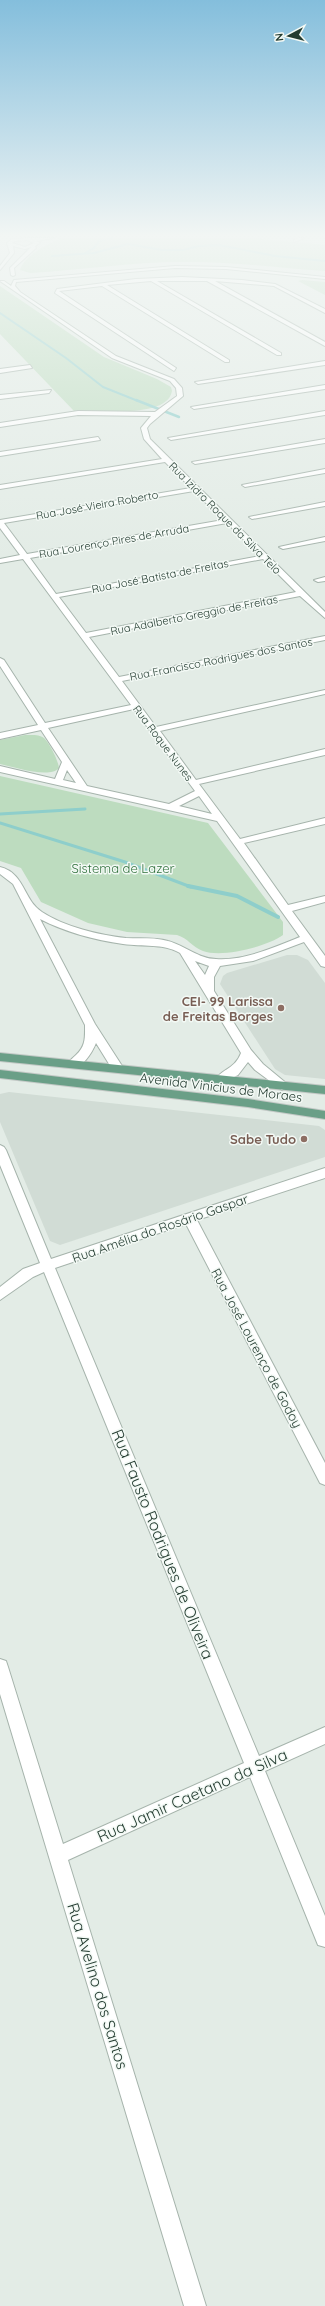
<svg xmlns="http://www.w3.org/2000/svg" width="325" height="2306" viewBox="0 0 325 2306" font-family="Quicksand,sans-serif">
<rect width="100%" height="100%" fill="#e3ece6"/>
<g fill="#d1dcd5">
<path d="M287,955H297L308,960L325,983V1079L285,1075L275,1069L220,984L223,976L227,973Z"/>
<path d="M9,1092L319,1126L325,1130V1157L60,1245L50,1241L0,1122V1094Z"/>
</g>
<g fill="#bddcbf">
<path d="M62,238H252L325,245V271C277,268 230,261 182,262C131,262 81,270 30,273L20,270C25,255 47,244 62,238Z"/>
<path d="M302,280L325,282V295L298,281Z"/>
<path d="M0,286L104,357L157,379L171,387L172,391C167,420 95,409 74,411L0,334Z"/>
<path d="M25,735C31,735 39,734 44,738C50,744 58,760 59,768C50,779 14,767 0,764V740Z"/>
<path d="M0,776L208,823L283,922V935C266,947 222,958 203,951C192,947 188,938 177,935L127,932L88,923L41,902L21,868L0,861Z"/>
</g>
<g fill="none" stroke-linecap="round" stroke-linejoin="round">
<g stroke="#8ececb" stroke-width="2">
<path d="M85,253L94,248L99,241L112,238"/>
<path d="M52,256L94,253L128,244L162,250H183L199,246L219,245L275,256L325,261"/>
<path d="M0,313L66,358L103,387L138,401"/>
</g>
<path stroke="#8ececb" stroke-width="2.5" d="M136,400L179,417"/>
<g stroke="#8ececb" stroke-width="3">
<path d="M0,814L85,809"/>
<path d="M0,823L125,862L191,887"/>
</g>
<path stroke="#8ececb" stroke-width="4" d="M188,886L237,896L278,917"/>
<defs>
<g id="minor">
<path d="M28,238H53L37,241L40,243L35,246L36,248L14,268L15,275L13,276L11,275L10,268L31,247L25,249L13,246L14,253L0,270V266L10,253L7,243L12,239ZM27,240L34,243L25,247L12,243L15,241Z"/>
<path d="M299,238H304L294,242V240Z"/>
<path d="M175,266L226,267L325,277V279L226,269L175,268L16,282L15,286L20,292L116,356L174,379L182,388L183,396L150,424L147,428L150,439L325,612V618L300,596L89,637L119,677L325,636V640L122,681L156,727L325,690V694L160,731L196,780L325,749V755L199,784L240,839L325,818V824L244,843L288,905L325,896V902L292,911L325,956V967L321,966L304,942L253,961L220,966L214,977V991L251,1050L263,1064L286,1083L288,1086L282,1090L255,1070L248,1062L238,1075L222,1083L218,1082L216,1079C222,1069 235,1069 241,1053L180,953C162,943 143,947 123,944C95,940 65,932 40,919L95,1024L124,1069L122,1072H114L96,1043C92,1053 81,1071 69,1067L67,1064C70,1060 73,1058 76,1055C86,1046 85,1037 85,1025L13,884L0,874V867C25,873 23,900 42,912C65,927 99,935 126,938C140,939 154,937 168,941C184,945 199,959 216,959C245,961 274,947 300,937L217,821L0,772V766L55,779L62,762L41,730L0,739V733L38,725L0,666V658L4,660L45,723L131,705L23,559L0,563V559L20,555L0,528V520L191,488L165,462L0,489V485L162,459L144,439L141,428L151,416L78,415L0,427V423L78,411L155,412L177,396L176,388L170,381L112,358L0,281H4L11,286L14,280ZM194,491L223,520L27,554L4,523ZM227,523L260,556L56,594L30,558ZM263,559L296,592L86,633L59,597ZM134,709L195,791L169,804L87,786L48,728ZM67,770L76,783L63,780ZM199,796L212,814L179,806ZM195,961L209,966L205,975Z"/>
<path d="M182,277L242,280L275,284L325,309V313L274,286L215,281L325,342V346L207,281H157L281,353V355H277L151,281L107,285L229,360V362H225L102,286L59,291L176,368L174,371L55,293L57,289L136,279Z"/>
<path d="M325,361V365L198,384L195,382Z"/>
<path d="M30,365L32,368L0,373V369Z"/>
<path d="M325,385V389L194,409L191,407Z"/>
<path d="M51,390L49,393L0,399V395Z"/>
<path d="M325,411V415L171,440L168,438Z"/>
<path d="M98,437L100,440L0,456V452Z"/>
<path d="M325,439V443L195,464L192,462Z"/>
<path d="M325,469V473L245,487L242,485Z"/>
<path d="M325,502V506L252,519L249,517Z"/>
<path d="M325,537V541L283,549L279,547Z"/>
<path d="M325,577V581L318,582L314,580Z"/>
<path d="M0,1145L4,1147L6,1150L51,1259L325,1168V1178L197,1220L325,1463V1485L320,1483L186,1224L55,1268L259,1756L325,1727V1744L265,1771L325,1916V1947L318,1945L250,1777L68,1860L206,2306H184L0,1694V1659L6,1661L8,1667L63,1844L244,1763L44,1272L33,1277L0,1300V1287L23,1269L40,1263L0,1165Z"/>
</g>
<g id="major">
<path d="M0,1053L325,1086V1094L0,1061Z"/>
<path d="M0,1070L248,1099L325,1111V1119L248,1107L0,1078Z"/>
</g>
</defs>
<use href="#minor" stroke="#a6b4ac" stroke-width="2"/>
<use href="#major" stroke="#c2c8c5" stroke-width="2"/>
<use href="#minor" fill="#fff" fill-rule="evenodd"/>
<use href="#major" fill="#6a9f87" fill-rule="evenodd"/>
</g>
<linearGradient id="sky" x2="0" y2="1"><stop stop-color="#84bedc"/><stop offset="0.42" stop-color="#f2f6f4"/><stop offset="1" stop-color="#f2f6f4" stop-opacity="0"/></linearGradient>
<rect width="325" height="560" fill="url(#sky)"/>
<g fill="#8d6e63" stroke="#f3f9f5" stroke-width="1.5">
<circle cx="281" cy="1008" r="4"/>
<circle cx="304" cy="1139" r="4"/>
</g>
<g text-anchor="middle" stroke-width="3" stroke-linejoin="round" paint-order="stroke">
<g font-size="11" fill="#243c31" stroke="#f3f9f5">
<text transform="translate(97 505) rotate(-10)" y="4">Rua José Vieira Roberto</text>
<text transform="translate(225 518) rotate(45)" y="4">Rua Izidro Roque da Silva Telo</text>
<text transform="translate(114 541) rotate(-10)" y="4">Rua Lourenço Pires de Arruda</text>
<text transform="translate(160 576) rotate(-11)" y="4">Rua José Batista de Freitas</text>
<text transform="translate(194 615) rotate(-11)" y="4">Rua Adalberto Greggio de Freitas</text>
<text transform="translate(221 659) rotate(-11)" y="4">Rua Francisco Rodrigues dos Santos</text>
<text transform="translate(163 743) rotate(53)" y="4">Rua Roque Nunes</text>
</g>
<g font-size="13" fill="#30713c" stroke="#f3f9f5">
<text x="123" y="873">Sistema de Lazer</text>
</g>
<g font-size="13" font-weight="bold" fill="#785e54" stroke="#f3f9f5" text-anchor="end">
<text x="273" y="1006">CEI- 99 Larissa<tspan x="273" dy="15">de Freitas Borges</tspan></text>
<text x="296" y="1144">Sabe Tudo</text>
</g>
<g font-size="13" fill="#243c31" stroke="#f3f9f5">
<text transform="translate(221 1087) rotate(7)" y="5">Avenida Vinicius de Moraes</text>
<text transform="translate(160 1228) rotate(-19)" y="5">Rua Amélia do Rosário Gaspar</text>
<text transform="translate(257 1348) rotate(62)" y="5">Rua José Lourenço de Godoy</text>
</g>
<g font-size="16" fill="#243c31" stroke="#f3f9f5">
<text transform="translate(163 1544) rotate(68)" y="6">Rua Fausto Rodrigues de Oliveira</text>
<text transform="translate(192 1795) rotate(-24)" y="6">Rua Jamir Caetano da Silva</text>
<text transform="translate(98 1986) rotate(73)" y="6">Rua Avelino dos Santos</text>
</g>
</g>
<g transform="translate(289 36) rotate(263)" stroke="#f3f9f5" stroke-width="3" paint-order="stroke">
<path d="M0-3L7 15L0 10L-7 15Z" fill="#243c31"/>
<text y="-6" font-size="11" font-weight="bold" text-anchor="middle" fill="#243c31">N</text>
</g>
</svg>
